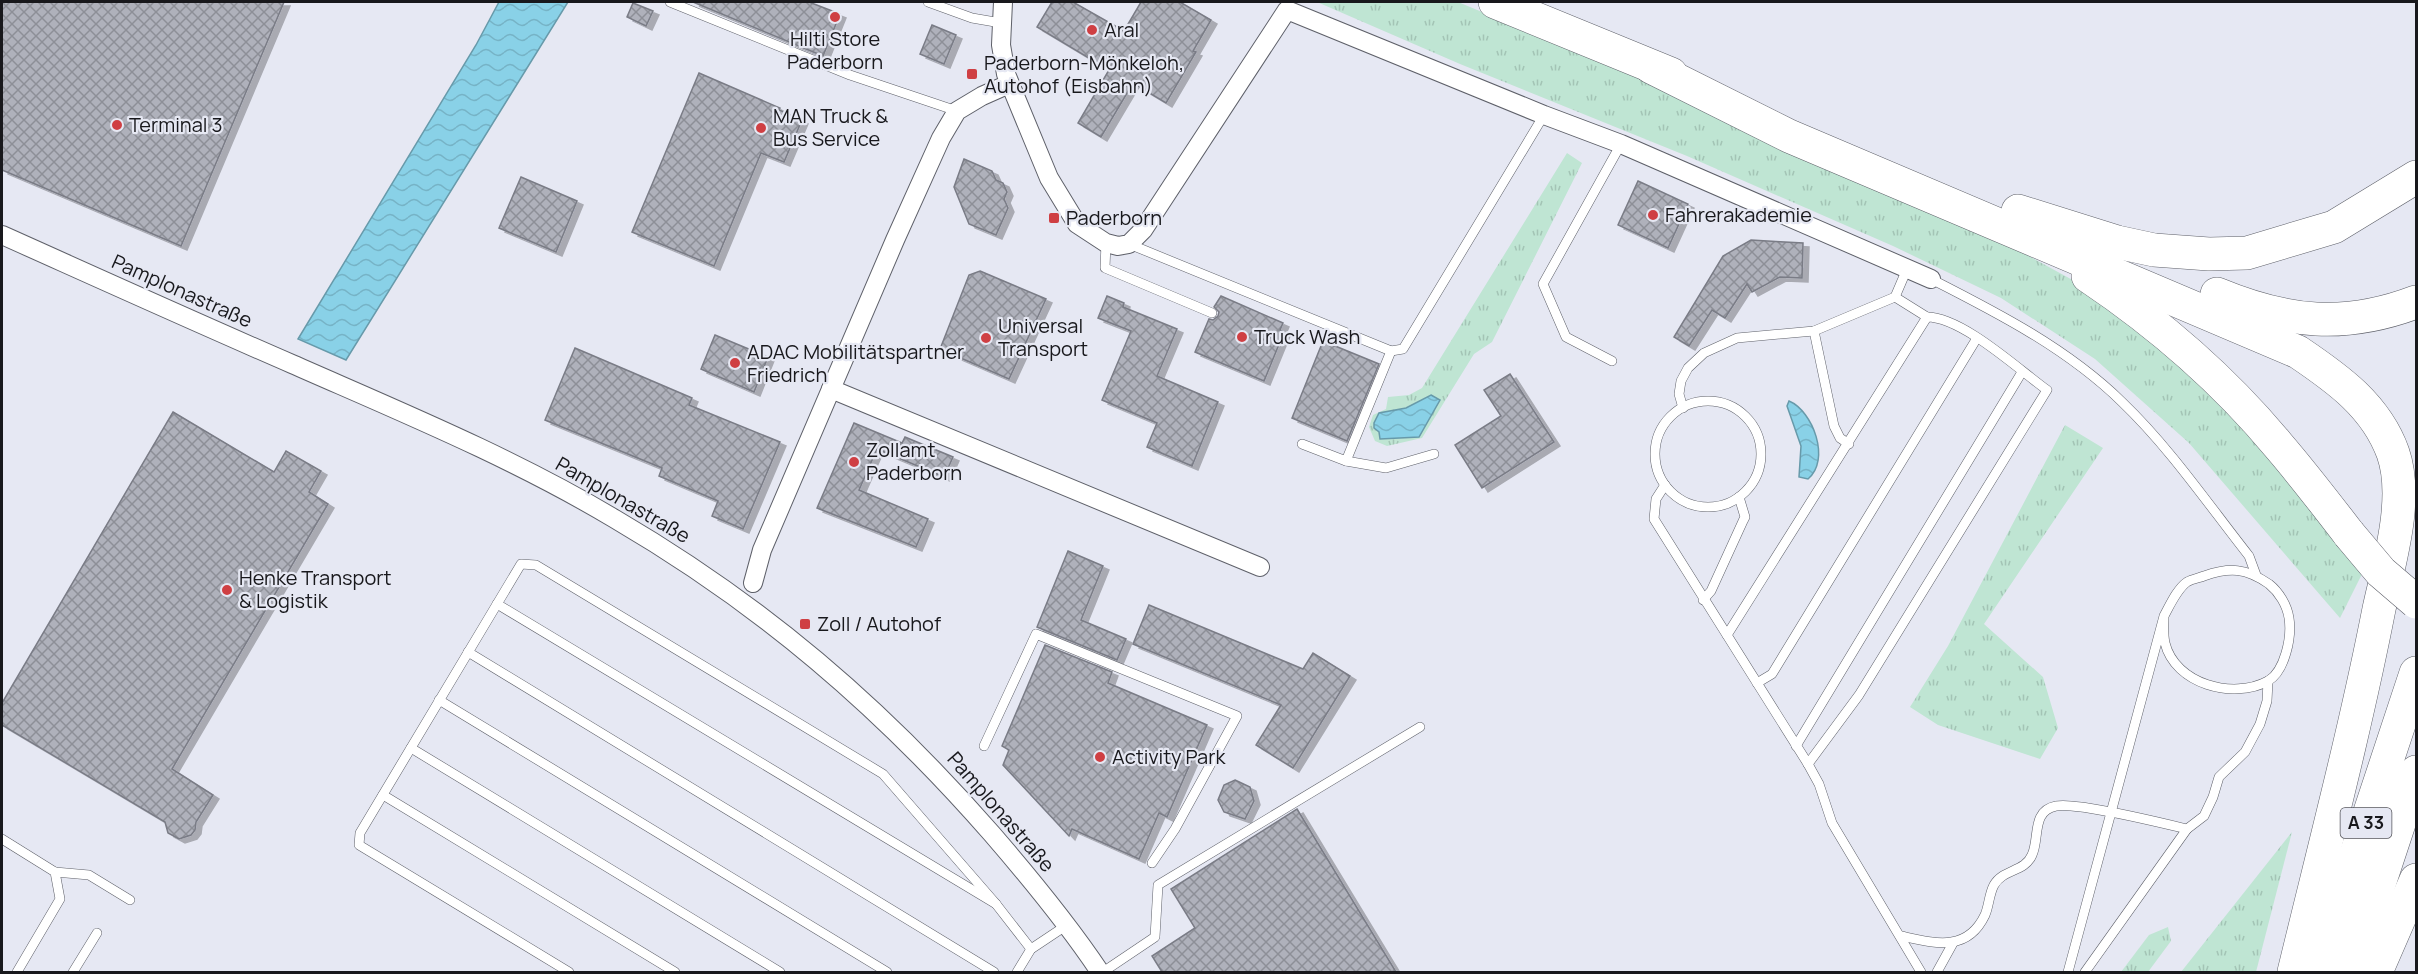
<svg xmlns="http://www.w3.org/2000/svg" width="2418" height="974" viewBox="0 0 2418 974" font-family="Manrope,sans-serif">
<defs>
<pattern id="grass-tufts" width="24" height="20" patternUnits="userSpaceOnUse" patternTransform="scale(1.5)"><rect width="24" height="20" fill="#bfe5d3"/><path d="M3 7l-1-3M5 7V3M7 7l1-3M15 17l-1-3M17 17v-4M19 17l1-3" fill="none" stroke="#a3c4b5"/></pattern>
<pattern id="water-waves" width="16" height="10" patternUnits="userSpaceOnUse" patternTransform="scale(1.5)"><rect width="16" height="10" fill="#89d1e7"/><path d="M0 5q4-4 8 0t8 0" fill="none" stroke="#76b3c6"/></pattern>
<pattern id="building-cross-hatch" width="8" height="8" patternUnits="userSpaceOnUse" patternTransform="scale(1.5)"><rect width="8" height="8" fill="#afb1bb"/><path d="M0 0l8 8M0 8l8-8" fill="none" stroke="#8d8f97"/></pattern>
<filter id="shadow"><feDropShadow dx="6" dy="4" stdDeviation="0" flood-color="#0004"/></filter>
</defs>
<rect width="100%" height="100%" fill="#e6e8f3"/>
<g fill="url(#grass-tufts)">
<path d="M1317,2H1458L1614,67L1965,221L2078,283L2212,392L2300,494L2362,574L2340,618L2189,443L2095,359L2001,298L1893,246L1687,156L1460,64Z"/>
<path d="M1567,153L1582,163L1492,342L1474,354L1422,438L1387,446L1375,441L1369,427L1373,415L1386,409L1388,397L1409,395L1422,388Z"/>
<path d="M2065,425L2103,448L1984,624L2043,677L2058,728L2040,759L1938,725L1910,707L1948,646Z"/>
<path d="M2292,832L2256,972H2181Z"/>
<path d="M2168,927L2171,941L2148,972H2121L2149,935Z"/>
</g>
<g fill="url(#water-waves)" stroke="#679aaa" stroke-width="1.5">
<path d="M499,2H568L346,360L298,339L476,45Z"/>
<path d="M1431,395L1440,400L1419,437L1380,439L1379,432L1374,428V423L1379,413L1406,408Z"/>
<path d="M1789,401C1813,411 1831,460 1808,479L1799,477L1801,446L1787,406Z"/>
</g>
<g fill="url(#building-cross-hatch)" stroke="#7a7c86" stroke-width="1.5" filter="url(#shadow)">
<path d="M2,2H284L181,246L2,170Z"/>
<path d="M693,2H809L840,14L823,56Z"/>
<path d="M1052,2H1073L1124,31L1141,2H1180L1211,20L1193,51L1196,52L1166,103L1133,83L1101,137L1078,123L1109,70L1037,27Z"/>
<path d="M633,3L653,11L646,26L627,17Z"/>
<path d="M932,25L956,35L944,64L920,54Z"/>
<path d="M699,73L780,108L779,110L802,120L784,162L761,153L714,266L632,232Z"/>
<path d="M964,159L992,171L996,180L1003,183L1007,192L1004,199L1008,208L996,235L969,224L954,187Z"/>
<path d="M521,177L577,201L556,252L499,228Z"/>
<path d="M1638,181L1688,204L1668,248L1618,225Z"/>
<path d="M1751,240L1803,243L1802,278L1780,277L1752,292L1747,284L1725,318L1712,310L1689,346L1674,337L1723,256Z"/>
<path d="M980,271L1046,299L1009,379L940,349L969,275Z"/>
<path d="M1107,296L1124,303L1123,307L1177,329L1157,376L1218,402L1192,466L1147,447L1157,423L1102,400L1131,331L1098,318Z"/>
<path d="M1221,296L1283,323L1280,330L1284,332L1264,381L1195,352L1209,319L1213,320L1218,316L1219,312L1214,307Z"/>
<path d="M715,335L768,357L754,392L701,369Z"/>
<path d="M1323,341L1379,364L1347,441L1292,418Z"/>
<path d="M575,348L692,398L689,405L780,442L743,529L712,516L718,501L659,476L662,468L545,420Z"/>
<path d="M1510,374L1554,442L1482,488L1455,445L1501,416L1484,390Z"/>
<path d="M173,412L274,472L286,451L321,471L309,492L328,504L172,769L213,795L196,822L195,830L191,835L179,839L168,833L165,822L2,725V703Z"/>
<path d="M854,423L902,443L905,437L953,457L944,477L877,449L859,490L928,519L916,547L817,508Z"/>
<path d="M1068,551L1103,566L1081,620L1126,639L1117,660L1037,627Z"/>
<path d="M1149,605L1303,669L1313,653L1350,676L1293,768L1256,745L1281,705L1133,644Z"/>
<path d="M1045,645L1112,672L1108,683L1207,725L1167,817L1159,813L1139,859L1072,829L1069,836L1003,765L1009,750L1002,746Z"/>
<path d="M1235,780L1250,787L1254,801L1245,819L1224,812L1218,800L1224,785Z"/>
<path d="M1297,809L1396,972H1162L1152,956L1195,928L1171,889Z"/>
</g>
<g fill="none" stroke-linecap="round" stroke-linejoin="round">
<defs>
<g id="service">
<path d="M670,2L850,75L957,111"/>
<path d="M928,2L972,18L1001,23"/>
<path d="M1106,243L1105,268L1212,313"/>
<path d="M1129,244L1391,351L1403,349L1544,115"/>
<path d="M1931,279C1998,313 2068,349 2122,402C2170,448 2208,504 2249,556L2256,575"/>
<path d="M1814,331L1834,426L1840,438L1849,444"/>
<path d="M1612,361L1566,337L1543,284L1621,144"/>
<circle cx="1708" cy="454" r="53"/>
<path d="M1683,408L1679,394L1681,381L1688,368L1704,353L1737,338L1814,331L1895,297L1907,269"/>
<path d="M1302,444L1346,461L1391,351"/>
<path d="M1346,461L1386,468L1434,454"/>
<path d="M1665,485L1656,499L1654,519L1808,764L1859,695L2047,390C2018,369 1962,317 1927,317"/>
<path d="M1703,600L1711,591L1743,521L1745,517L1739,497"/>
<path d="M497,604L996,904L1031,949"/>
<path d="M1727,635L1927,317L1895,297"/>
<path d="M468,652L994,972"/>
<path d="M1757,683L1772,674L1977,338"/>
<path d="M439,700L887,972"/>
<path d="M984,746L1036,634L1237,716L1175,829L1152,863"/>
<path d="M1796,746L2022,372"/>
<path d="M411,748L780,972"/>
<path d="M1808,764L1819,784L1832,823L1921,972"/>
<path d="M383,795L675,972"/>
<path d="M2,839L55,872L60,899L17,972"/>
<path d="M55,872L89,875L130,900"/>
<path d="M1901,936C1934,943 1967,953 1985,915C1989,906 1989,894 1994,885C2003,869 2025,872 2032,855C2040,838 2031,811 2056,806C2066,804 2079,807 2088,808C2121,813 2154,821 2187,829"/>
<path d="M73,972L97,933"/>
<path d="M569,972L359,845L360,833L521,564L536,565L883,774L996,904"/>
<path d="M1017,972L1031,949L1067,925"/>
<path d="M1103,972L1155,937L1158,885L1420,727"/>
<path d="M1937,972L1953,943"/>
<path d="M2068,972L2164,616C2170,605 2177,589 2187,582C2192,579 2199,578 2204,576C2230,567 2246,568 2269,584C2279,592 2287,605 2289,618C2292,637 2285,671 2268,681C2233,700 2175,684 2165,643C2163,635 2164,624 2164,616"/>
<path d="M2085,972L2187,829L2204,816L2213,797L2219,777L2245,752L2260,724L2267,701L2268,681"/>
</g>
<g id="minor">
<path d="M1003,2L1001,45L1006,74L1049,178L1077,224L1106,243L1118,246L1129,244L1143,230L1287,10L1544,115L1621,144L1931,279"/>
<path d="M2,235C98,278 195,322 292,364C401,412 513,458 615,519C762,605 880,706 992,834C1030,878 1068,924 1100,972"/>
<path d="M831,389L1260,567"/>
<path d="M753,583L762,550L895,240L941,138L957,111L982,96L1009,84"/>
</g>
<g id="motorway">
<path d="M1495,2L1671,74"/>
<path d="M1651,67L1789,136L2298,352C2338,379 2376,406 2393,453C2409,499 2389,563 2379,609C2355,731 2323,852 2294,972"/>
<path d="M2018,211L2117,242L2154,250L2209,254L2247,253L2334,227L2416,177"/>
<path d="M2088,276C2158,323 2224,380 2278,445C2303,474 2326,504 2349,534"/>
<path d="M2217,294C2287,323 2345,329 2416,302"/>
<path d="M2317,972L2416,673"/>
<path d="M2350,972L2416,772"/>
<path d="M2376,972L2416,880"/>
</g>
</defs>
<use href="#service" stroke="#5e6069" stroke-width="10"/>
<use href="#minor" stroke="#5e6069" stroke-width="20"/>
<use href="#motorway" stroke="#5e6069" stroke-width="34"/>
<use href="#service" stroke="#fff" stroke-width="9"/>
<use href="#minor" stroke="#fff" stroke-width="18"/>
<use href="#motorway" stroke="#fff" stroke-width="33"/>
<defs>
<path id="motorway-bridge" d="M2349,534L2381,572L2416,602"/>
</defs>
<use href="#motorway-bridge" stroke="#5e6069" stroke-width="34" stroke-linecap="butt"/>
<use href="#motorway-bridge" stroke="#fff" stroke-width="33"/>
</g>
<g fill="#cf3f43" stroke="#e6e8f3" stroke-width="2">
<circle cx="835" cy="17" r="6"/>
<circle cx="1092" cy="30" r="6"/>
<rect x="966" y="68" width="12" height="12" rx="3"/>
<circle cx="117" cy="125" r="6"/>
<circle cx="761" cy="128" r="6"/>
<circle cx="1653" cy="215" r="6"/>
<rect x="1048" y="212" width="12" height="12" rx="3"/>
<circle cx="1242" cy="337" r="6"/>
<circle cx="986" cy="338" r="6"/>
<circle cx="735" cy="363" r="6"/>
<circle cx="854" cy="462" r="6"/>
<circle cx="227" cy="590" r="6"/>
<rect x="799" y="618" width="12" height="12" rx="3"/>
<circle cx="1100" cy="757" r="6"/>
</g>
<g text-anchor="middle" stroke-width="4.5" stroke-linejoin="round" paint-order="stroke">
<rect fill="#e6e8f3" stroke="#56565c" stroke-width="1.5" x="2340.5" y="808" width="51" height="30" rx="4.5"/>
<g font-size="18" font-weight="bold" fill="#18181c">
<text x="2366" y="829">A 33</text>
</g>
<g font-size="20" fill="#18181c" stroke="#e6e8f3" text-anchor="start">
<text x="1104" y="37">Aral</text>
<text x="835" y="46" text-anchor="middle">Hilti Store<tspan x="835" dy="23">Paderborn</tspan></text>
<text x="984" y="70">Paderborn-Mönkeloh,<tspan x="984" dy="23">Autohof (Eisbahn)</tspan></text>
<text x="773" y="123">MAN Truck &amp;<tspan x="773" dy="23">Bus Service</tspan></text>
<text x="129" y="132">Terminal 3</text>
<text x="1665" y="222">Fahrerakademie</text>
<text x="1066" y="225">Paderborn</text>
<text x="998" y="333">Universal<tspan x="998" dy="23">Transport</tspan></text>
<text x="1254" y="344">Truck Wash</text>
<text x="747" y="359">ADAC Mobilitätspartner<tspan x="747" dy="23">Friedrich</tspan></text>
<text x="866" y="457">Zollamt<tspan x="866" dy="23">Paderborn</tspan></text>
<text x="239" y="585">Henke Transport<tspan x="239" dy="23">&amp; Logistik</tspan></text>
<text x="817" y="631">Zoll / Autohof</text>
<text x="1112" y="764">Activity Park</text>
</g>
<g font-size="20" fill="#18181c" stroke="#e6e8f3">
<text transform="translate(182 291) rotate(24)" y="7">Pamplonastraße</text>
<text transform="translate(623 500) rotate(30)" y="7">Pamplonastraße</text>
<text transform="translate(1001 812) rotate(49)" y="7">Pamplonastraße</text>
</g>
</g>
<rect width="2418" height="974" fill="none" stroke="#18181c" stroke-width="6"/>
</svg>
